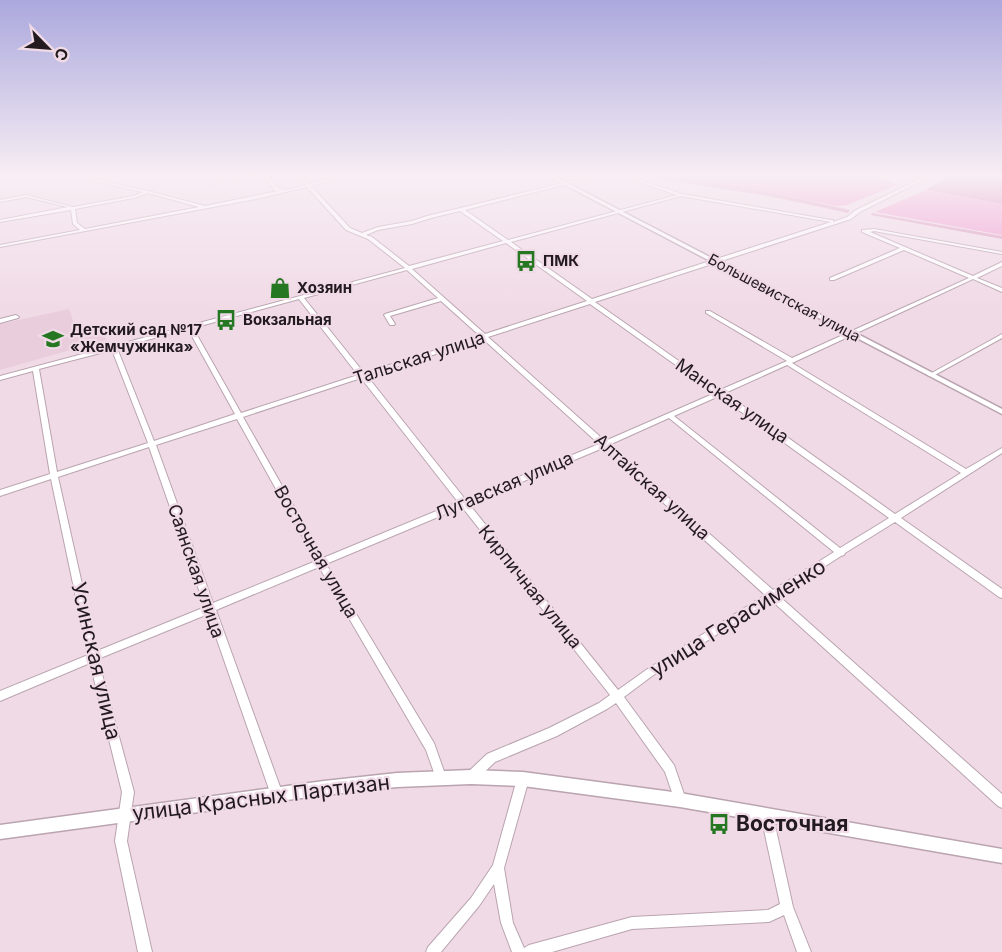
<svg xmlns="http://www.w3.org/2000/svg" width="1002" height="952" viewBox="0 0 1002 952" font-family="Inter,sans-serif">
<rect width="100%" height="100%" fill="#f0dae6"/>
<path fill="#eacddd" d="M69,309L79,338L103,332L106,340L0,370V324Z"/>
<g fill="#d896bd">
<path d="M638,176C709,176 781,195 850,210L848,213L769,196Z"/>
<path d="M872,213L1002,236V239L871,215Z"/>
</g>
<path fill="#d37db3" d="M948,176H1002V204L926,190Z"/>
<g fill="#ef96cd">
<path d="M660,176H877L897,185L847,205L836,206L748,188Z"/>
<path d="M926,190L1002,204V235L875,212Z"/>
</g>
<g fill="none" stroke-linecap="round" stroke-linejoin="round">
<defs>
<g id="minor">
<path d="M71,176H79L148,191L205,206L278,191L274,190L264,176H268C282,196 284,190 306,185L298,176H302L309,184L341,176H348L311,186L350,228L362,233L378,227L412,221L427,216L592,176H599L465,210L508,240L677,195L623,176H629L682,194L831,220H833V222L847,217L856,210L926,176H931L860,212L851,219L595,302L720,390L787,361L706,313V311H710L792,358L969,278L904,250L834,280H830V278L900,248L862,232V230L874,229L1002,252V254L874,231L870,232L973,276L1002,262V266L977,278L1002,288V292L973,279L792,363L966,469L1002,448V453L901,518L1002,589V598L999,597L895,522L845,553L844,555L841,556L779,596L1002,794V808L998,806L771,600L652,676L624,697L674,765L686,800L684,804L680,806L676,804L665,772L616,703L607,709L557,736L495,762L475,781L471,782L467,781L466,777L467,773L487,754L549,728L599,703L610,695L462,507L326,564L434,743L446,777L445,781L441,782L437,781L426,750L319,567L216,610L283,795L281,799L277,801L273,799L271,795L208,614L98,659L134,792L127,841L152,952H138L115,841L122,792L90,663L0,701V691L88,655L51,479L0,496V490L50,474L33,371L0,380V376L405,268L368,239L346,230L307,187L256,199L0,247V245L80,230L73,224L71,210L0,222V220L68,207L26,197L0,202V200L26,195L73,207L133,196L143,192ZM148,193L199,207L85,229L77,223L75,209L134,198ZM681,196L831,222L592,299L511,242ZM460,211L503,241L409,266L372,237L366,235L378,230L412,224L431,218ZM506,243L587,301L485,334L412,269ZM407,270L438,298L385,314L384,315L390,325H394L395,324L390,316L441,301L480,336L364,373L304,298ZM299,299L358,375L241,413L193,328ZM590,304L715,393L605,441L488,337ZM188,329L235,414L154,441L117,348ZM483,339L599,444L465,499L367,376ZM112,350L148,443L57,472L39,369ZM787,365L961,473L895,514L725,393ZM361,378L458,502L323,558L243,417ZM719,396L889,518L840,548L674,416ZM669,418L834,552L773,590L609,445ZM237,419L316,561L213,603L156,445ZM149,447L205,607L97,651L58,477ZM603,448L765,595L646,670L618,690L469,504Z"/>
<path d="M242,176H251L210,184L208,183Z"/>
<path d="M899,176H915L913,177Z"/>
<path d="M16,315L19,317L18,318L0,323V319Z"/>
<path d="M1002,334V338L933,376H929L928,375Z"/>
<path d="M523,773L527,775L529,779L504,868L513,923L524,948L529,945L632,917L768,910L780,904L761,816L763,812L767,810L771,812L773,816L793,907L811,952H797L784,915L769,922L632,929L552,952H512L501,923L494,884L479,906L441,952H426L428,947L471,898L493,865L517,779L519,775Z"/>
</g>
<g id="major">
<path d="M548,176H554L1002,409V414Z"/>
<path d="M471,770L523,772L680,793L1002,849V863L680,807L523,786L471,784L397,787L324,795L0,839V825L324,781L397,773Z"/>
</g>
</defs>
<use href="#minor" stroke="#b9a4af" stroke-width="2"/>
<use href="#major" stroke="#b9a4af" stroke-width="3"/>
<use href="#minor" fill="#fff" fill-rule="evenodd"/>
<use href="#major" fill="#fff" fill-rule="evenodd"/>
</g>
<linearGradient id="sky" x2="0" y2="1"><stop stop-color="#aba8dd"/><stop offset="0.57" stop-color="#f8eef4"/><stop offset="1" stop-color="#f8eef4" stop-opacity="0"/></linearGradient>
<rect width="1002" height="309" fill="url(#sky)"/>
<defs>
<symbol id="bus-bare" viewBox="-9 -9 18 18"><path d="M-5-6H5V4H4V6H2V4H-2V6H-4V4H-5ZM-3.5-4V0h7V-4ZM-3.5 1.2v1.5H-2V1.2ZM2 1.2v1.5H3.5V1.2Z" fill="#257721" stroke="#f0dae6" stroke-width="2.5" paint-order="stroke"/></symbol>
<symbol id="shop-bare" viewBox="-9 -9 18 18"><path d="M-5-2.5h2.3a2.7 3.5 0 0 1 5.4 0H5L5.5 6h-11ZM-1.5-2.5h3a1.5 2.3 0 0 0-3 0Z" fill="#257721" stroke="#f0dae6" stroke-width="2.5" paint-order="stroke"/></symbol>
<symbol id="school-bare" viewBox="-9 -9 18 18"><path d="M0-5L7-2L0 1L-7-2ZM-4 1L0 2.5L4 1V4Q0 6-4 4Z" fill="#257721" stroke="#f0dae6" stroke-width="2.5" paint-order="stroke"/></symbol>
</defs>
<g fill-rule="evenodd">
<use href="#bus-bare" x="511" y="246" width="30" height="30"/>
<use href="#shop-bare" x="265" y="273" width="30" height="30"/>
<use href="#bus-bare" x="211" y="305" width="30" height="30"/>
<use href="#school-bare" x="38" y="324" width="30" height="30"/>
<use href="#bus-bare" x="704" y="809" width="30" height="30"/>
</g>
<g text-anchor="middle" stroke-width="4.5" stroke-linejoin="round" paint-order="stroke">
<g font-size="15" font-weight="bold" fill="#221a1e" stroke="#f0dae6" text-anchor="start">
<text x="543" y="266">ПМК</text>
<text x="297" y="293">Хозяин</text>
<text x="243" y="325">Вокзальная</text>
<text x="70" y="335">Детский сад №17<tspan x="70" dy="17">«Жемчужинка»</tspan></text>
</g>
<g font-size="15" fill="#221a1e" stroke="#f0dae6">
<text transform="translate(784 298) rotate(28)" y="5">Большевистская улица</text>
</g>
<g font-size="18" fill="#221a1e" stroke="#f0dae6">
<text transform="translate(419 358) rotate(-18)" y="6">Тальская улица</text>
<text transform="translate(732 401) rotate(35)" y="6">Манская улица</text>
<text transform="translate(504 486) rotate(-23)" y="6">Лугавская улица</text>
<text transform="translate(652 487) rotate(42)" y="6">Алтайская улица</text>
<text transform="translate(316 552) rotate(60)" y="6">Восточная улица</text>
<text transform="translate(196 571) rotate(71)" y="6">Саянская улица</text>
<text transform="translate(530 587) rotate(51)" y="6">Кирпичная улица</text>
</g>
<g font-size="21" fill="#221a1e" stroke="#f0dae6">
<text transform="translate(738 618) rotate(-32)" y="7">улица Герасименко</text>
<text transform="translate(96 661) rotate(77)" y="7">Усинская улица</text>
<text transform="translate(261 798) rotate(-7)" y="7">улица Красных Партизан</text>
</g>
<g font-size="21" font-weight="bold" fill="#221a1e" stroke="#f0dae6" text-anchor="start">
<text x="736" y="831">Восточная</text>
</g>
</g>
<g transform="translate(48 48) rotate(115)" stroke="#f0dae6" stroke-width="4.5" paint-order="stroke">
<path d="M0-4.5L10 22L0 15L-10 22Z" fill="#221a1e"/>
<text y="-9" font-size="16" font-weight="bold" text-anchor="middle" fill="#221a1e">С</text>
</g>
</svg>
